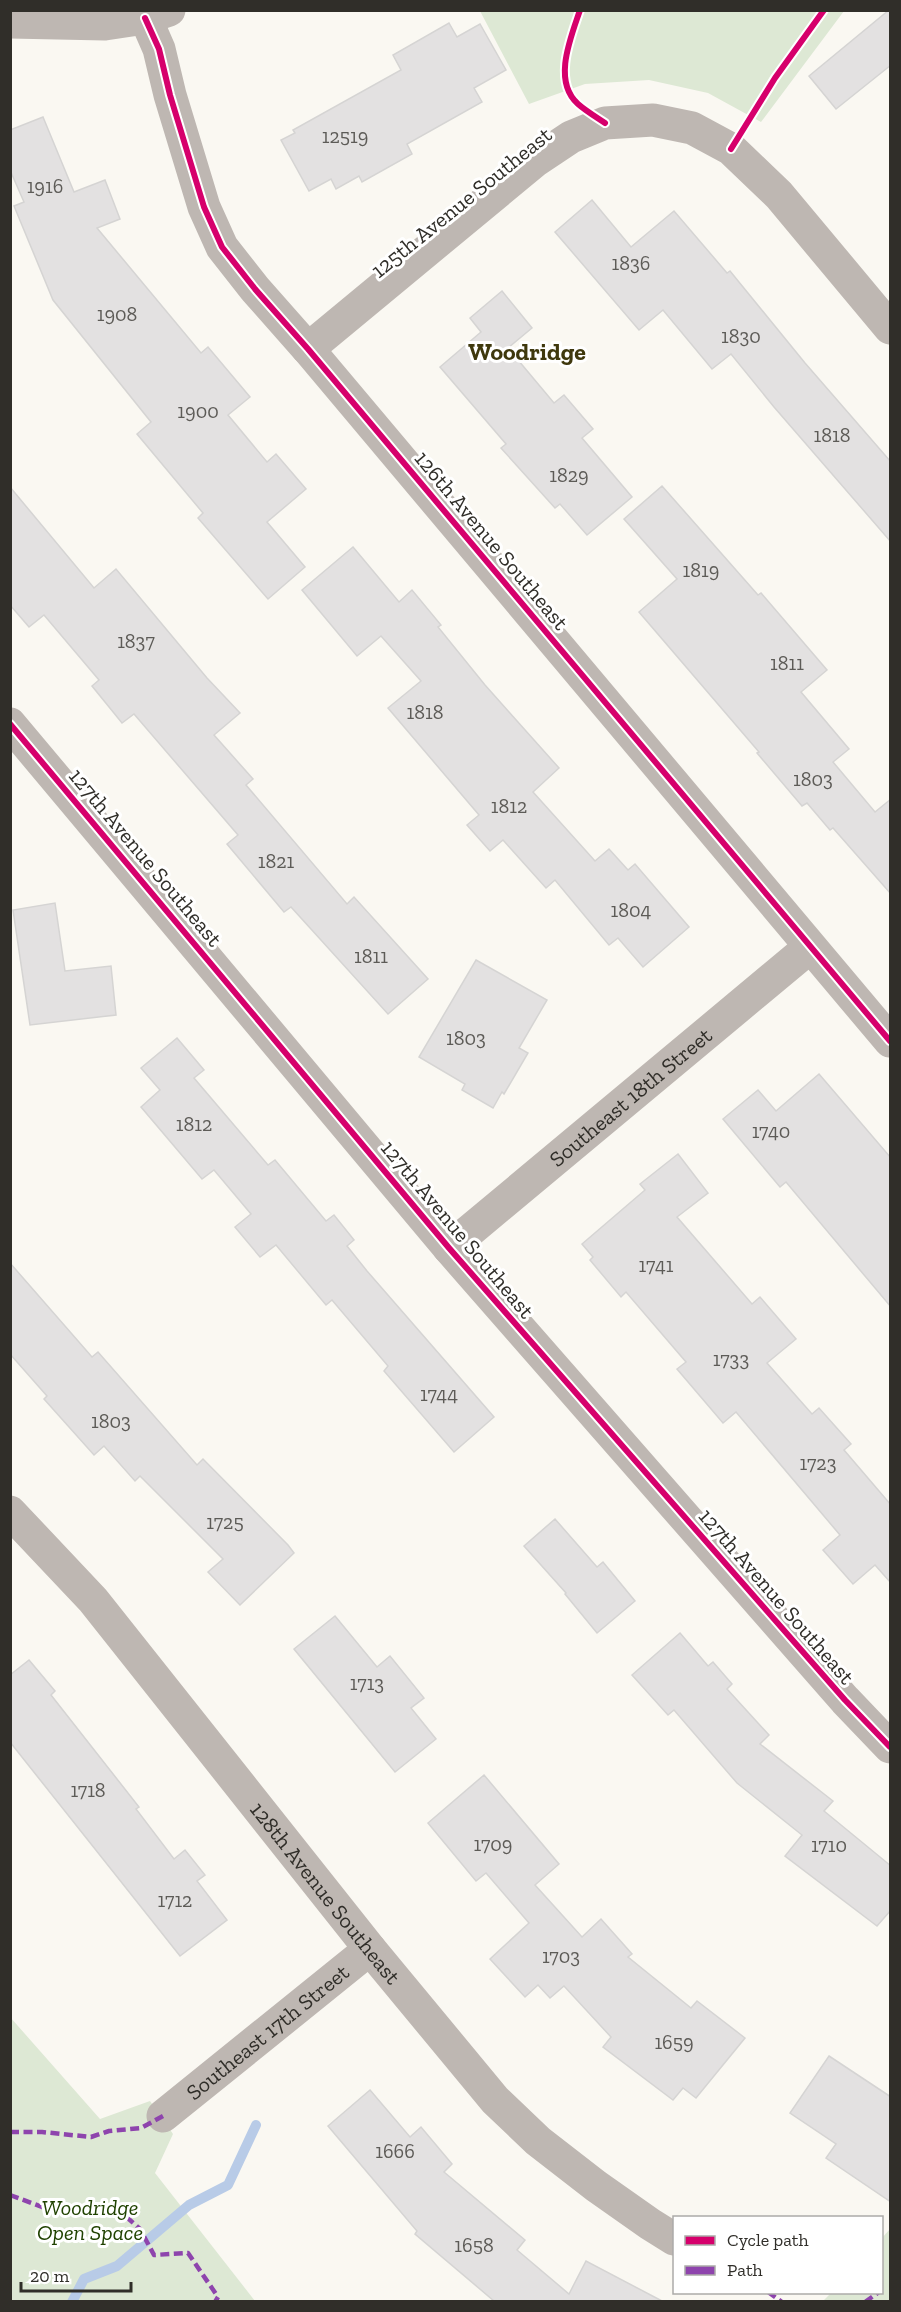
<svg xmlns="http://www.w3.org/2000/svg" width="901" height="2312" viewBox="0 0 901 2312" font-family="'Zilla Slab',serif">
<rect width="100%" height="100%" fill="#faf8f2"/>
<g fill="#dde8d4">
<path d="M480,11H844L761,122L708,93L649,80L585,84L529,104Z"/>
<path d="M10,2017L100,2119L150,2101L173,2134L155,2173L255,2301H11Z"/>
<path d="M890,2229V2301H823L831,2293L882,2292V2238Z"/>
</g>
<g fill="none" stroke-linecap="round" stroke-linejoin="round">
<path stroke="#b8cbe7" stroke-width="10" d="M72,2302L84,2279L117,2266L189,2205L228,2185L256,2125"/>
</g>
<g fill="#e3e1e1" stroke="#d5d4d3" stroke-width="1.5">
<path d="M889,10H891V65L836,109L809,76Z"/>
<path d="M449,23L457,37L480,24L506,70L474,88L482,102L407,144L412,154L362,182L359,176L336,189L331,179L309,191L281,140L295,133L293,130L401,70L393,55Z"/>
<path d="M43,117L74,192L105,180L120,219L97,228L201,353L208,347L250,397L228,415L267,462L276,454L306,489L267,522L305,567L268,599L198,518L203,513L137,434L151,422L53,300L14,206L24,202L10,170V130Z"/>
<path d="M592,200L631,247L674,211L727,273L730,271L805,363L891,462V542L774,407L731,354L712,369L663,310L639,330L555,232Z"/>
<path d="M502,291L532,328L508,348L554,403L564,395L593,429L582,438L632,497L587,535L560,504L555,508L501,448L506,444L440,367L481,332L470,318Z"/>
<path d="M662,486L758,595L761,593L827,670L801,692L849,749L833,762L875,812L891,799V894L833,828L830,830L807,803L802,806L757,753L759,752L639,612L677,579L624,519Z"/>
<path d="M10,487L94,588L116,569L207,678L240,713L214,735L253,779L246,785L347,904L354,897L428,979L388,1014L291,907L284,912L227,844L238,835L134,714L122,723L92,686L99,680L44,615L29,627L10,605Z"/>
<path d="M353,547L399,602L412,590L441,625L438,627L485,685L559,768L533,792L595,861L609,849L628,870L635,864L689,927L643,967L618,938L609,945L555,880L546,888L503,840L490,851L467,825L479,815L388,708L421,681L381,636L357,656L302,590Z"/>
<path d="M55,903L65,971L111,966L116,1015L30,1025L13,910Z"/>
<path d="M476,960L547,1000L519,1048L528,1053L504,1094L502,1092L493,1108L462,1090L465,1084L419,1057Z"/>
<path d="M177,1038L204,1070L194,1078L268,1165L275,1160L326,1221L334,1215L354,1240L347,1246L367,1271L494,1417L454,1452L384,1371L388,1366L332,1300L326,1305L276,1245L260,1257L235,1227L251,1214L214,1170L202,1179L141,1107L160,1090L141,1068Z"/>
<path d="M819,1074L891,1158V1307L786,1182L780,1187L723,1119L758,1090L776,1111Z"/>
<path d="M678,1154L708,1193L677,1217L752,1304L760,1297L796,1339L767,1363L812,1414L819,1408L851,1444L844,1450L891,1505V1583L875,1565L853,1584L823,1550L840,1535L736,1412L723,1423L677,1369L686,1362L626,1292L621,1297L590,1260L593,1257L582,1244L645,1190L640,1184Z"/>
<path d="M10,1263L92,1357L98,1352L197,1465L203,1459L288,1545L294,1553L240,1605L208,1572L223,1559L140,1476L135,1481L104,1446L94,1455L44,1399L47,1396L10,1354Z"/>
<path d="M555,1519L597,1567L603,1562L635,1601L597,1633L565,1594L566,1593L524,1546Z"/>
<path d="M335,1616L377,1667L390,1656L424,1698L411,1708L436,1739L395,1772L294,1649Z"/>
<path d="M680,1633L708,1666L713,1662L732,1684L727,1689L769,1735L760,1744L833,1801L824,1811L891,1866V1910L877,1926L785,1856L802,1835L737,1783L674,1710L668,1715L632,1675Z"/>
<path d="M29,1660L55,1691L51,1695L139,1807L136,1809L174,1859L185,1850L205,1875L197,1881L227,1920L180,1956L10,1742V1675Z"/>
<path d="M484,1775L559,1864L535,1885L582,1937L601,1919L632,1954L628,1957L691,2008L697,2001L745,2038L696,2098L683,2088L673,2100L603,2047L611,2037L564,1986L550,1998L538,1985L525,1997L490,1959L529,1923L486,1873L476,1881L428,1823Z"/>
<path d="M829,2056L891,2097V2202L826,2158L836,2144L790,2113Z"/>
<path d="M370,2090L410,2137L421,2127L452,2164L444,2172L525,2240L517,2250L569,2294L586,2261L662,2301H494L415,2234L417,2231L328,2126Z"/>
</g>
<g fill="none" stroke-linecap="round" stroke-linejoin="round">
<g stroke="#beb7b2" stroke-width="33">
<path d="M142,10L159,49L170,95L204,207L222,247L255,289L308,349L890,1041"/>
<path d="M10,22L105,24L145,18L169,10"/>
<path d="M308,349L535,161L571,137L605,123L653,120L692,128L731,149L779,195L890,328"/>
<path d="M10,724L449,1248L845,1700L890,1747"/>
<path id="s1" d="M449,1248L810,947"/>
<path id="s2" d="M10,1512L93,1600L370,1949L495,2100L538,2141L596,2186L650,2224L674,2239"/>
<path id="s3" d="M163,2116L370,1949"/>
</g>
<g stroke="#8e44ad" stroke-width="4.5" stroke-dasharray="9 4.5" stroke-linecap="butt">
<path d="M10,2132H42L91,2137L109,2131L141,2128L163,2116"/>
<path d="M10,2195L53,2211L101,2208L122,2213L140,2229L154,2255L188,2253L218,2297L215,2302"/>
<path d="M768,2292L782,2302"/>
<path d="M865,2302L879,2292"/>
</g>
<defs>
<g id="cycleway">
<path d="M580,10C571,37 552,81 578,104C586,111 596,117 605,123"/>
<path d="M145,18L159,49L170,95L204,207L222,247L255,289L308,349L890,1041"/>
<path d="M731,149L775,78L824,10"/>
<path d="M10,724L449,1248L845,1700L890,1747"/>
</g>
</defs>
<use href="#cycleway" stroke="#fff" stroke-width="10"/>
<use href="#cycleway" stroke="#d6006c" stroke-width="6"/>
</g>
<g text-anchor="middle" stroke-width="6" stroke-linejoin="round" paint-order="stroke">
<g font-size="20" fill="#5d5b57">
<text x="345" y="143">12519</text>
<text x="45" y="193">1916</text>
<text x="631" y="270">1836</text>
<text x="117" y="321">1908</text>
<text x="741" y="343">1830</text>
<text x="198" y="418">1900</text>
<text x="832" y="442">1818</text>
<text x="569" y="482">1829</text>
<text x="701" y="577">1819</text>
<text x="136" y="648">1837</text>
<text x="787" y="670">1811</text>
<text x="425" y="719">1818</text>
<text x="813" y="786">1803</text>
<text x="509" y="813">1812</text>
<text x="276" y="868">1821</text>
<text x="631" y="917">1804</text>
<text x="371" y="963">1811</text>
<text x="466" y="1045">1803</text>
<text x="194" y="1131">1812</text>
<text x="771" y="1138">1740</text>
<text x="656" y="1272">1741</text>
<text x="731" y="1366">1733</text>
<text x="439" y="1401">1744</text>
<text x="111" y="1428">1803</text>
<text x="818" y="1470">1723</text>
<text x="225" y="1529">1725</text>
<text x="367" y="1690">1713</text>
<text x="88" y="1797">1718</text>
<text x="493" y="1851">1709</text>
<text x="829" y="1852">1710</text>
<text x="175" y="1907">1712</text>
<text x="561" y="1963">1703</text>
<text x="674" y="2049">1659</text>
<text x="395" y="2158">1666</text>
<text x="474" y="2252">1658</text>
</g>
<g font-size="22" fill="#302e29" stroke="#fff">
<text transform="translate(461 202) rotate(-39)" y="8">125th Avenue Southeast</text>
<text transform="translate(492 540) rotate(50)" y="8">126th Avenue Southeast</text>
<text transform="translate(146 857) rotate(50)" y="8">127th Avenue Southeast</text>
<text dy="8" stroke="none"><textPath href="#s1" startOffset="236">Southeast 18th Street</textPath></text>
<text transform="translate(458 1229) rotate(50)" y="8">127th Avenue Southeast</text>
<text transform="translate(777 1596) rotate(49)" y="8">127th Avenue Southeast</text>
<text dy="8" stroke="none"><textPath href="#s2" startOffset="495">128th Avenue Southeast</textPath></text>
<text dy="8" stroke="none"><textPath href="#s3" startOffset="134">Southeast 17th Street</textPath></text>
</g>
<g font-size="22" font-style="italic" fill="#204201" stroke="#fff">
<text x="90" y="2215">Woodridge<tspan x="90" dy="25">Open Space</tspan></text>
</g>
<g font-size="24" font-weight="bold" fill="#3f380d" stroke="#fff">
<text x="527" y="360">Woodridge</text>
</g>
</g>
<rect width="901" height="2312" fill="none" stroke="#302e29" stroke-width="24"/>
<rect x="673" y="2216" width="210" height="78" fill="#ffffff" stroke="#acaba9" stroke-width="1.5"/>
<rect x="685" y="2236" width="30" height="9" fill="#d6006c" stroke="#acaba9" stroke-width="1.5"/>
<text x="727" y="2246" font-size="18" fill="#302e29">Cycle path</text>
<rect x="685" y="2266" width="30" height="9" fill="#8e44ad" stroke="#acaba9" stroke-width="1.5"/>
<text x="727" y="2276" font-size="18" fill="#302e29">Path</text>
<path d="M21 2282v9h110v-9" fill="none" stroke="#302e29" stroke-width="3"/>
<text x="30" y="2282" font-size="18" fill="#302e29" stroke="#ffffff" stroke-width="4.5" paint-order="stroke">20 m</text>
</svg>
